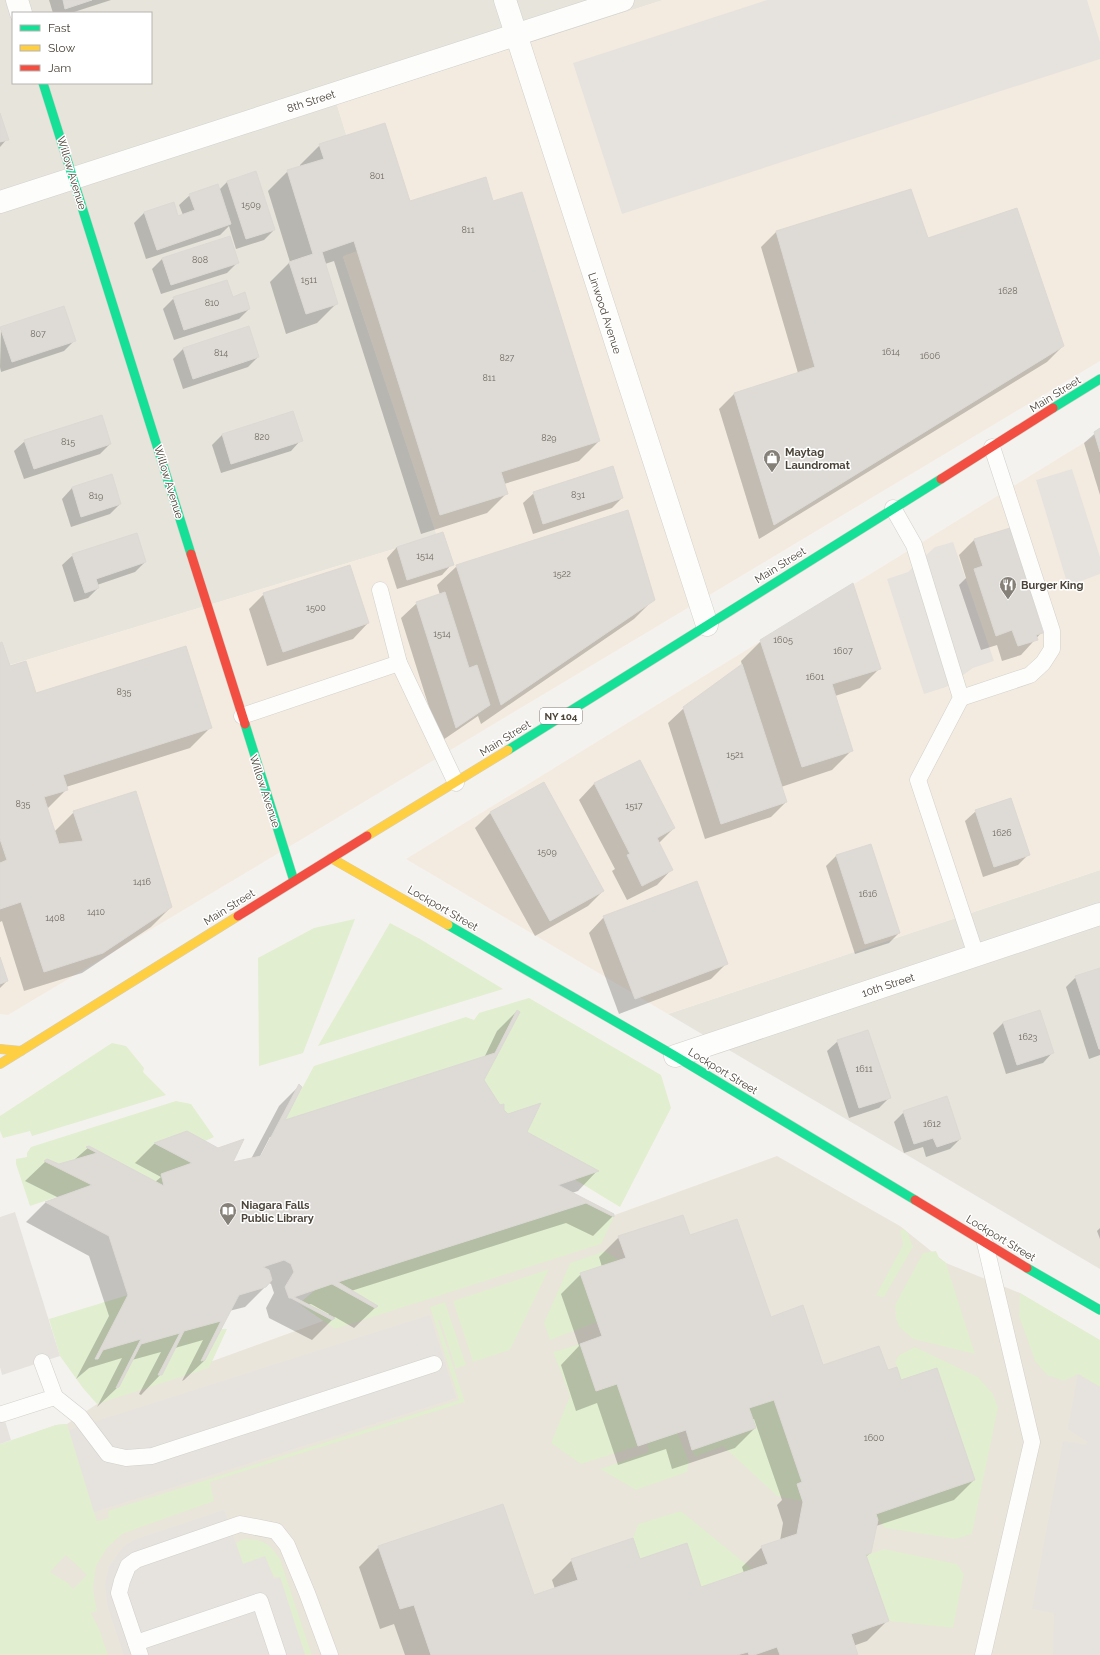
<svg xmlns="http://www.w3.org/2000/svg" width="1100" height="1655" viewBox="0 0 1100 1655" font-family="Raleway,sans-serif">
<rect width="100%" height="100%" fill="#f4f2ee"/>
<g fill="#e7e4dc" fill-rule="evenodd">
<path d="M0,0H663L337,105L380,244L343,257L437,536L0,668ZM13,13H151V83H13Z"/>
<path d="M1100,870V1269L668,1014Z"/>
</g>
<g fill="#f3ebdf">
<path d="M663,0H1100V361L8,1015L0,1014V668L437,536L343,256L380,243L337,105Z"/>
<path d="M1100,433V870L668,1014L406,859Z"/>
</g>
<path fill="#eae5da" d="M777,1156L900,1226L946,1263L1020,1293L1100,1342V1655H0V1445L56,1425L67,1424L100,1402Z"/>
<g fill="#e1eecf" fill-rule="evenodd">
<path d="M355,919L303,1053L259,1066L258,958L314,928Z"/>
<path d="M390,923L420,939L503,989L318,1046Z"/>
<path d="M529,998L661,1075L671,1108L620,1207L574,1179L598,1171L527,1132L541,1104L508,1114L504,1110V1105H500L484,1080L519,1012L517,1010L495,1053L285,1120L314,1066L466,1017L474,1020L479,1013Z"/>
<path d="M112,1043L126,1046L144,1068L143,1072L166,1095L32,1136L30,1131L3,1138L0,1131V1116Z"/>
<path d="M176,1101L191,1104L214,1137L205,1141L187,1131L154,1143L192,1163L162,1174L164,1186L89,1146L87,1147L97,1153L59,1164L47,1159L45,1161L92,1185L30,1206L16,1164V1159L27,1157V1153L31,1147Z"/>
<path d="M586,1203L614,1217L601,1244L335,1329L299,1304L332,1320L335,1318L302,1301L315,1290L332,1284L375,1308L378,1306L338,1282Z"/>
<path d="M903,1229L908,1233L913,1247L884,1297H880L876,1295L903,1245L900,1230Z"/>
<path d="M605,1251L619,1260L580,1273L597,1322L550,1340L544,1323L570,1263Z"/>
<path d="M936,1251L939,1258L946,1263L975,1354L913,1339L899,1327L896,1318L895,1305L923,1253Z"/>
<path d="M549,1269L510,1350L473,1362L453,1301Z"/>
<path d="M1020,1293L1100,1340V1387L1078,1374L1064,1381L1047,1375L1035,1361L1019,1316Z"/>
<path d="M128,1295L95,1359H98L103,1350L141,1339L116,1388L119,1387L141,1344L180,1333L159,1374L162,1375L184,1331L221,1321L202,1361L205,1360L221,1329H227L209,1368L97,1404L83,1388L60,1356L49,1319Z"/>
<path d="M445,1302L466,1365L456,1369L440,1320H438L465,1402L210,1482L214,1501L122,1534L107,1548L96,1566L93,1589L97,1611L91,1613L100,1631L108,1655H0V1444L56,1425L67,1424L97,1521L109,1518L108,1511L459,1400L430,1307ZM66,1555L87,1575L73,1589L68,1583L50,1572Z"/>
<path d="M580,1344L596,1391L617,1384L638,1446L581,1464L551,1443L570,1396L553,1352Z"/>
<path d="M915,1347L978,1377L993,1394L998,1408L972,1534L956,1539L885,1528L878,1520L876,1514L975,1480L937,1368L901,1380L895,1362L899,1355Z"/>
<path d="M774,1400L802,1482L797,1484L802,1501L777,1496L723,1446L695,1457L692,1450L756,1428L749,1408Z"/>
<path d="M677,1432L689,1462L687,1472L636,1490L600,1469L649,1452L647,1443Z"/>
<path d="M681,1511L752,1569L701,1587L686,1543L640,1559L633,1538L638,1524Z"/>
<path d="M243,1539C263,1539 268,1542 280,1559L312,1655H305L280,1577H274L265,1557L243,1564L236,1543Z"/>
<path d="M884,1549L957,1564L964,1574L953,1628L889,1621L866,1555Z"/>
</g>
<g fill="#e6e3df">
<path d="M767,0H1087L1100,42V59L622,214L573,63Z"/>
<path d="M1072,469L1100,557V574L1068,586L1036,480Z"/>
<path d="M953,542L994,661L973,668L946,687L924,694L887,579L908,572L935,547Z"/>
<path d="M15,1212L60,1356L2,1375L0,1367V1217Z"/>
<path d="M430,1315L456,1398L94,1512L69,1430Z"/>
<path d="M1078,1374L1100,1387V1655H1053L1054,1613L1032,1609L1063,1441L1086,1445L1088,1442L1068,1429Z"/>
<path d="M0,1405L11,1440L0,1444Z"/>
<path d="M224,1510L243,1564L265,1556L274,1579L280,1577L305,1655H124L108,1607L105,1585L109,1567L123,1547L134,1540Z"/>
</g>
<g fill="#0003" fill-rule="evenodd">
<path d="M49,0H111L71,13H53Z"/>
<path d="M0,117L7,139L0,147Z"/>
<path d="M320,145L409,202L492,203L599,441L579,461L504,484L507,493L487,513L421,534L334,261L325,264L337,303L317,323L286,334L270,282L290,262L268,191L288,171L300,167V165Z"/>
<path d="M228,181L274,230L264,240L236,249L229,226L220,235L146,259L134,223L144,213L178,217L183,215L179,205L190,195L219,190Z"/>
<path d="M777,231L928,239L1063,346L1047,362L759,539L719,409L734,394L798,373L761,247Z"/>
<path d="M163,258L237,263L227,273L161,294L152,269Z"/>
<path d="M174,298H232L249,309L239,319L174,340L163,309Z"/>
<path d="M1,328L74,341L64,351L1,372L0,367Z"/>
<path d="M183,349L258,357L248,367L183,389L173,359Z"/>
<path d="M292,412L301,440L291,451L221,473L212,445L222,435Z"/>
<path d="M1100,429V495L1084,443Z"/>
<path d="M25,441L110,444L100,454L24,479L14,451Z"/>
<path d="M111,476L120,504L110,514L71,527L62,499L72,488Z"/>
<path d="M534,493L622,498L612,508L533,534L523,503Z"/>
<path d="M1009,529L1042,632L1021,655L1002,661L997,645L981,650L959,585L966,578L959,555L974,540Z"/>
<path d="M397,547L452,564L442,575L397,589L387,558Z"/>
<path d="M73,555L145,562L135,572L97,585L98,588L88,598L74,602L62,565Z"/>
<path d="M457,566L654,599L634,619L481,724L478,716L440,742L401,618L417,603L440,595L437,585Z"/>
<path d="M264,594L368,623L353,639L267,666L249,609Z"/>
<path d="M761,641L880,668L860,688L835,696L852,750L832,770L781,787L786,802L771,817L705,839L668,723L684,708L742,665L741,661Z"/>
<path d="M0,644L9,667L36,694L210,728L190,748L66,787L67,789L47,809L54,832L74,812L171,907L151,927L82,973L24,991L2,921L0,922Z"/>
<path d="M640,761L674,828L658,844L672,869L657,885L627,900L612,871L615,869L579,800L594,784Z"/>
<path d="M543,784L603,891L588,906L535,936L475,828L490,813Z"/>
<path d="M976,811L1028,855L1018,865L983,877L965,821Z"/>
<path d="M836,856L899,933L889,943L855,954L826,866Z"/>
<path d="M604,917L726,964L711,979L619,1014L589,933Z"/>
<path d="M0,960L7,981L0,988Z"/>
<path d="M1100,969V1055L1089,1059L1066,987L1076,977Z"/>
<path d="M517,1011L483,1080L503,1111L525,1133L597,1171L578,1191L572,1193L613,1216L593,1236L566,1223L351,1291L377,1306L354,1328L335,1317L312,1340L269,1318L266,1308L274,1293L271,1284L269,1283L245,1307L229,1311L205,1360L184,1380L182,1381L203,1340L175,1348L161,1374L141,1395L139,1394L161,1352L132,1360L118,1387L97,1407L122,1358L89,1368L76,1379L109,1316L89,1256L26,1222L45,1203L59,1198L25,1181L45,1162L47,1160L59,1165L74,1160L89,1147L155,1182L161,1177L135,1163L154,1144L187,1132L231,1164L251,1159L279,1106L299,1086L283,1121L484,1058L497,1031ZM270,1137H272L260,1161L258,1160ZM311,1304L329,1314L328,1315L308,1305Z"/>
<path d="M1003,1023L1053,1052L1043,1063L1006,1074L993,1033Z"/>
<path d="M838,1041L889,1098L879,1108L849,1118L827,1051Z"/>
<path d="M904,1112L960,1139L950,1149L926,1157L923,1147L904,1153L894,1122Z"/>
<path d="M1100,1228V1239L1097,1231Z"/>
<path d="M690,1236L770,1318L823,1366L887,1371L901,1381L974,1480L954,1500L876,1526L870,1553L866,1557L887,1621L867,1641L853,1646L856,1655H405L394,1624L380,1629L359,1567L379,1547L533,1596L555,1589L552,1580L572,1560H639L701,1588L744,1573L742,1567L762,1547L780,1541L783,1523L777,1505L782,1500L754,1419L752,1420L755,1428L735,1448L672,1469L666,1449L618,1465L597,1403L576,1411L561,1365L579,1346L561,1294L581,1274L602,1267L599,1257L619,1237Z"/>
</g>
<g fill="#dedbd6" stroke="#dcd9d4">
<path d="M63,0H92L65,9Z"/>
<path d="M0,113L9,140L0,142Z"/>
<path d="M385,123L410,201L486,177L493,201L522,192L600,441L501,472L508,494L440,515L354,241L322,252L338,304L306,314L289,262L313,254L287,170L324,159L319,144Z"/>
<path d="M256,171L275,230L246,239L227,181Z"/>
<path d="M218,184L231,224L157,250L144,212L174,202L178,216L195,210L189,194Z"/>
<path d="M911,189L928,238L1017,208L1064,346L774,525L734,393L815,367L776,231Z"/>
<path d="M230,236L239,263L171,285L162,258Z"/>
<path d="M227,280L233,297L245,292L250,309L184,330L173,297Z"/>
<path d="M64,306L76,341L12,362L0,327Z"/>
<path d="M249,326L259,357L193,379L183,348Z"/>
<path d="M293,411L303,441L231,464L222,434Z"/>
<path d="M102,415L111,444L34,469L24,440Z"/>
<path d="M1100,428V452L1094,432Z"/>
<path d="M613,466L623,498L543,524L533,492Z"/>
<path d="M112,474L121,504L81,517L72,487Z"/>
<path d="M628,510L655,600L501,705L456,565Z"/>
<path d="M1010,528L1043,633L1036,635L1038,640L1018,646L1012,630L996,636L974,569L983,566L974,539Z"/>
<path d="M443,532L454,565L407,580L397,547Z"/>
<path d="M137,533L146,562L96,579L99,588L85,593L72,554Z"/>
<path d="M350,565L369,623L283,652L263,593Z"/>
<path d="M853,583L881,669L832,684L853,751L802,767L760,640Z"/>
<path d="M445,592L469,668L477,665L490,705L456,728L416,602Z"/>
<path d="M2,642L10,666L26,661L36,693L186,646L212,728L63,775L68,790L44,797L59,844L83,841L73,811L136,791L172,907L103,953L44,972L21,902L0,909V863L7,860L0,839V643Z"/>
<path d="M742,664L787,802L721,824L683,707Z"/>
<path d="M640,760L675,828L657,838L673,870L642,886L627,855L630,854L594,783Z"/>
<path d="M544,782L604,891L550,921L490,812Z"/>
<path d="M1011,798L1030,855L994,867L975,810Z"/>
<path d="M871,844L900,933L865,944L836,855Z"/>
<path d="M697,881L728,964L635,999L603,916Z"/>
<path d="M0,957L8,981L0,984Z"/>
<path d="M1100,968V1049H1099L1075,976Z"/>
<path d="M517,1010L520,1012L484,1080L500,1105L504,1104V1110L508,1114L541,1103L527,1132L599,1171L558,1185L614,1214V1217L586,1203L338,1282L378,1306L375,1308L332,1284L294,1297L335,1318L332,1320L291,1298H289L285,1287L294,1272L291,1264L284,1260L263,1267L269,1270L272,1280L266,1287L239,1295L205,1360L201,1361L221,1321L184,1331L162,1375H158L180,1333L141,1344L119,1387L116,1388L141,1339L103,1350L98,1359H95L128,1295L109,1236L45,1202L92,1185L44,1161L47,1159L59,1164L97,1153L86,1147L89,1146L164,1186L161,1174L192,1163L154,1143L187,1131L218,1148L244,1139L233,1162L261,1156L299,1084L302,1087L285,1120L495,1053Z"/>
<path d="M1040,1010L1054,1053L1017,1065L1003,1022Z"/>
<path d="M868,1030L891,1098L859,1108L837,1040Z"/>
<path d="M947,1096L961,1139L937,1147L933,1138L914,1144L903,1111Z"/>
<path d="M683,1215L690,1235L737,1219L771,1317L803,1305L823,1365L879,1346L888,1370L897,1367L901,1380L937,1368L975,1480L876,1514L878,1520L871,1553L866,1555L889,1621L851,1634L858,1655H780L777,1647L754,1655H749L748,1652L737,1655H431L414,1605L400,1609L378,1546L503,1504L534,1595L578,1580L571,1559L633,1538L640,1559L687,1543L701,1587L768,1564L761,1546L797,1534L803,1502L797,1484L802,1482L774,1400L749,1408L756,1428L692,1450L686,1430L638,1446L617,1384L596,1391L580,1344L602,1336L580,1273L626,1258L618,1236Z"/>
</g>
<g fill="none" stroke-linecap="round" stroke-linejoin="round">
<defs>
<g id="lane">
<path d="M893,508L914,545L961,698L918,780L976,955"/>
<path d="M380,590L399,663L456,783"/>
<path d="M961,698L1030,675L1043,663L1052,649V631L992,447"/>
<path d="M242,716L399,663"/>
<path d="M55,1397L80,1417L108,1454L126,1458L152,1456L434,1364"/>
<path d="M2,1414L55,1397L42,1362"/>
<path d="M136,1643L260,1601L278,1655"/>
<path d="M140,1655L119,1593L122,1581L128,1566L136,1560L240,1524L276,1531L287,1545L307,1593L330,1655"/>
<path d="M983,1655L1032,1442L985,1243"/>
</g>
<g id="street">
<path d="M17,0L21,13"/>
<path d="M505,0L707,625"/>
<path d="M0,202L623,0"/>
<path d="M675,1056L1100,914"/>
</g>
<g id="fast">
<path d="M43,83L191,554"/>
<path d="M1053,408L1100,379"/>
<path d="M245,724L294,881"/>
<path d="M508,750L941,479"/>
<path d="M448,925L675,1056L915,1200"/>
<path d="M1027,1268L1100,1310"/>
</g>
<g id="slow">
<path d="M367,836L508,750"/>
<path d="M331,858L448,925"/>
<path d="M0,1049L21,1051L238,916"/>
<path d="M0,1064L21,1051"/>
</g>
<g id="jam">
<path d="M941,479L1053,408"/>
<path d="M191,554L245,724"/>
<path d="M238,916L367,836"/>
<path d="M915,1200L1027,1268"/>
</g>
</defs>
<use href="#lane" stroke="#d2d0cb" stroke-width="17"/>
<use href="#street" stroke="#d2d0cb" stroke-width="23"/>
<use href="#fast" stroke="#d3cfc5" stroke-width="10"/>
<use href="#slow" stroke="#d3cfc5" stroke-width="10"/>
<use href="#jam" stroke="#d3cfc5" stroke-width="10"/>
<use href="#lane" stroke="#fdfdfc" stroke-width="16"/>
<use href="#street" stroke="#fdfdfc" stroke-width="22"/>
<use href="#fast" stroke="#16e098" stroke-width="9"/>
<use href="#slow" stroke="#ffcf43" stroke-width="9"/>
<use href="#jam" stroke="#f24e42" stroke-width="9"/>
</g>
<defs>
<symbol id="shop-pin" viewBox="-11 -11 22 30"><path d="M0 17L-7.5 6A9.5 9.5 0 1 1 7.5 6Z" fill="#868178" stroke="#fff"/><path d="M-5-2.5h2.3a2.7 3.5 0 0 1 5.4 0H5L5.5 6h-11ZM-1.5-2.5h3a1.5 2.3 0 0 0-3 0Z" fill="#fff"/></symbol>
<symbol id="restaurant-pin" viewBox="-11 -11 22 30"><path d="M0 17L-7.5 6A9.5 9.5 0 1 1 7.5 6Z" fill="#868178" stroke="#fff"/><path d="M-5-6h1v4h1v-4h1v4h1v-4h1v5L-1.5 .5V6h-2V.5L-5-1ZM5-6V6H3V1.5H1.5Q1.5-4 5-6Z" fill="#fff"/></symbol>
<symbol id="library-pin" viewBox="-11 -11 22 30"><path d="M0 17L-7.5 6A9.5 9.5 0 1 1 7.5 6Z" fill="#868178" stroke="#fff"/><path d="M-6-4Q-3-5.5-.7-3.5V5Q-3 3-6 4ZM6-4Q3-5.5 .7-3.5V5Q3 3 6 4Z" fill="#fff"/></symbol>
</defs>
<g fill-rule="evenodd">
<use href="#shop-pin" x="762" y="448" width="20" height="27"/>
<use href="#restaurant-pin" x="998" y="575" width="20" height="27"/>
<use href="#library-pin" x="218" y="1201" width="20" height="27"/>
</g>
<g text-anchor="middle" stroke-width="3" stroke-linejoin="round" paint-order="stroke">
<g font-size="9" fill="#706a61">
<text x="377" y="179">801</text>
<text x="251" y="208">1509</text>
<text x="468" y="233">811</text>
<text x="200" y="263">808</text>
<text x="309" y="283">1511</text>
<text x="1008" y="294">1628</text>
<text x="212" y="306">810</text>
<text x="38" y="337">807</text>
<text x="891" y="355">1614</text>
<text x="221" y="356">814</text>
<text x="930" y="359">1606</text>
<text x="507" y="361">827</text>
<text x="489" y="381">811</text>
<text x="262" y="440">820</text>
<text x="549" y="441">829</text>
<text x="68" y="445">815</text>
<text x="578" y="498">831</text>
<text x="96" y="499">819</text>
<text x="425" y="559">1514</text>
<text x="562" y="577">1522</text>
<text x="316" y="611">1500</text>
<text x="442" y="637">1514</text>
<text x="783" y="643">1605</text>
<text x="843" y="654">1607</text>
<text x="815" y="680">1601</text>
<text x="124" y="695">835</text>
<text x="735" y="758">1521</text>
<text x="23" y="807">835</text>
<text x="634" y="809">1517</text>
<text x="1002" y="836">1626</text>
<text x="547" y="855">1509</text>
<text x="142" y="885">1416</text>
<text x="868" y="897">1616</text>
<text x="96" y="915">1410</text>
<text x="55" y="921">1408</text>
<text x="1028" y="1040">1623</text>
<text x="864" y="1072">1611</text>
<text x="932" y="1127">1612</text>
<text x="874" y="1441">1600</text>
</g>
<rect fill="#fff" stroke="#817c74" stroke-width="1" x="540" y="708" width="42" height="16" rx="3"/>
<g font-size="10" font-weight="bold" fill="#4b4439">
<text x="561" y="720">NY 104</text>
</g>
<g font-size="11" fill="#4b4439" stroke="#fff">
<text transform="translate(311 101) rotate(-18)" y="4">8th Street</text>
<text transform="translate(72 173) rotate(73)" y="4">Willow Avenue</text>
<text transform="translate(605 313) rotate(72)" y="4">Linwood Avenue</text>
<text transform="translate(1055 394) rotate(-32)" y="4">Main Street</text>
<text transform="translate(169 482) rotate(73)" y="4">Willow Avenue</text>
<text transform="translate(780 565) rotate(-32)" y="4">Main Street</text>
<text transform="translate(505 738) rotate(-32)" y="4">Main Street</text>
<text transform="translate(265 791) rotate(72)" y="4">Willow Avenue</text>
<text transform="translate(229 907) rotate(-32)" y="4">Main Street</text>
<text transform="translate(443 908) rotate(30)" y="4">Lockport Street</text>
<text transform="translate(888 985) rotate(-18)" y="4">10th Street</text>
<text transform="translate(723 1071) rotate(31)" y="4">Lockport Street</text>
<text transform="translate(1001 1238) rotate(31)" y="4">Lockport Street</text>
</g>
<g font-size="11" font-weight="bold" fill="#4b4439" stroke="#fff" text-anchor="start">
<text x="785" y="456">Maytag<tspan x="785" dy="13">Laundromat</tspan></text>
<text x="1021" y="589">Burger King</text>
<text x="241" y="1209">Niagara Falls<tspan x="241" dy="13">Public Library</tspan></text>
</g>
</g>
<rect x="12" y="12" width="140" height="72" fill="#ffffff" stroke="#b7b4b0"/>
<rect x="20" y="25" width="20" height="6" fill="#16e098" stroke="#b7b4b0"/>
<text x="48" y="32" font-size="12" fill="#4b4439">Fast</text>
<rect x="20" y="45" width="20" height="6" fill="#ffcf43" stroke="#b7b4b0"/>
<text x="48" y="52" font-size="12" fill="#4b4439">Slow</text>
<rect x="20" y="65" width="20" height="6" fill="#f24e42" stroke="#b7b4b0"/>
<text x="48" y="72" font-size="12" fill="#4b4439">Jam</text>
</svg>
